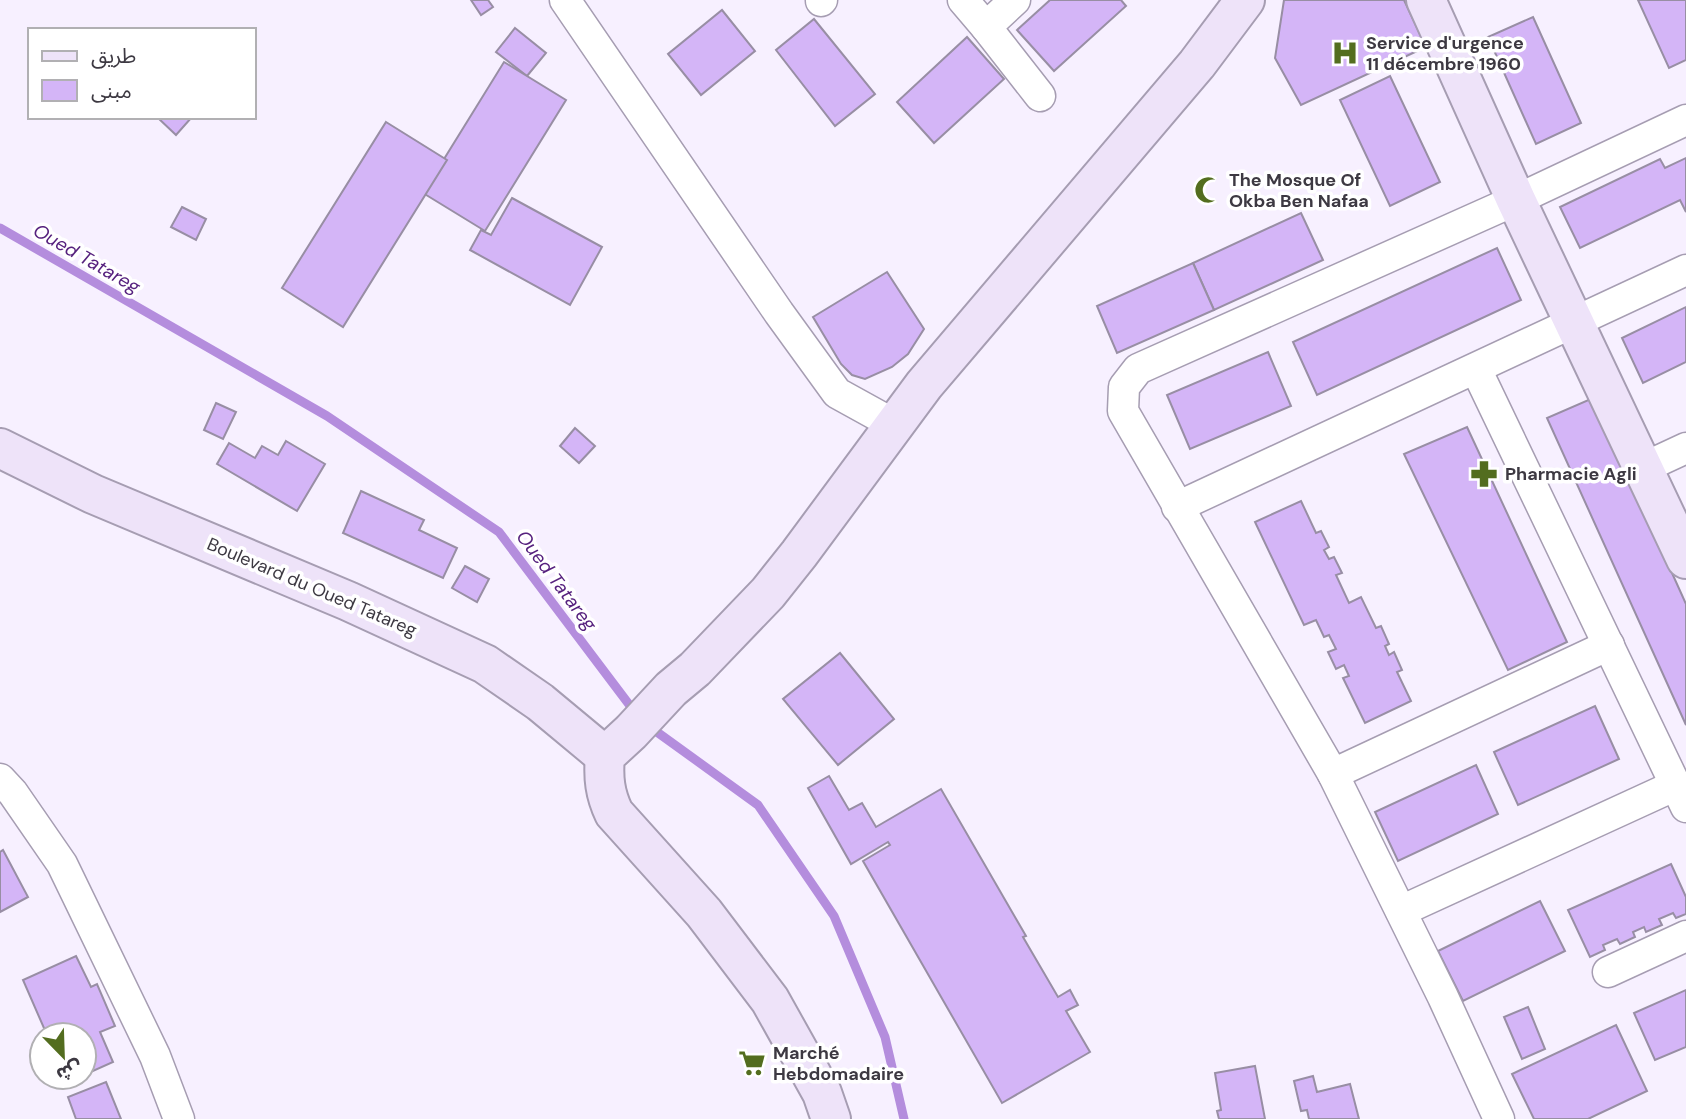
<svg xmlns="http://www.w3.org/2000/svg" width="1686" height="1119" viewBox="0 0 1686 1119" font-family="'DM Sans','Noto Sans Arabic',sans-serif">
<rect width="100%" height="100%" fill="#f7f0ff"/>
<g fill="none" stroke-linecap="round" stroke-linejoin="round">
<g stroke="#b48ddd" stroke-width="9">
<path d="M0,228L327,416L499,532L637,715"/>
<path d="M650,727L758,805L834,916L885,1037L904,1119"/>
</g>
</g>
<g fill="#d4b5f7" stroke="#988ea4" stroke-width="2">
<path d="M471,0H488L493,7L481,15Z"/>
<path d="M1050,0H1121L1126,6L1054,71L1017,30Z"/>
<path d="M1284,0H1404L1426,47L1301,105L1275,58Z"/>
<path d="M1638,0H1686V60L1669,68Z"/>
<path d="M722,10L755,51L701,95L668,54Z"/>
<path d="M1533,17L1581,123L1536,144L1488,37Z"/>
<path d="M814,19L875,94L835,126L776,50Z"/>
<path d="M515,28L546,53L527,76L496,52Z"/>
<path d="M967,37L1004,79L934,143L897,102Z"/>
<path d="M504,62L566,100L485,231L423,193Z"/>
<path d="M1390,76L1440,182L1390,206L1340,100Z"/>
<path d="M157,117H192L176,135Z"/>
<path d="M386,122L447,160L343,327L282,288Z"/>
<path d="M1686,158V212L1680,200L1580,248L1560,207L1660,159L1665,168Z"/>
<path d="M512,198L602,247L570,305L470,250L481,230L491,235Z"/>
<path d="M182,207L206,219L196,240L171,227Z"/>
<path d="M1301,213L1323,260L1214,310L1193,263Z"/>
<path d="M1497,248L1521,300L1317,395L1293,342Z"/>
<path d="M1193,263L1214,310L1117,353L1097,306Z"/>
<path d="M887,272L924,329L908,354L892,367L865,379L852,375L841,364L813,317Z"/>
<path d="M1686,307V362L1643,383L1622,338Z"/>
<path d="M1268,352L1291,406L1190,449L1167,395Z"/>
<path d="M1593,398L1686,604V725L1547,418Z"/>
<path d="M216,403L236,412L223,439L204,430Z"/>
<path d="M1467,427L1567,642L1508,670L1404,454Z"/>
<path d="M575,428L595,446L579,463L560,446Z"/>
<path d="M286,441L325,464L297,511L217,464L229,443L255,458L262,446L278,455Z"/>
<path d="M361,491L424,520L419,530L457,548L443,578L343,533Z"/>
<path d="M1301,501L1316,533L1321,531L1329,547L1324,550L1329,559L1334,557L1342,573L1336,575L1349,603L1361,597L1376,628L1381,626L1389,644L1385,646L1389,655L1394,652L1402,670L1397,672L1411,701L1365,723L1343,678L1349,676L1344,665L1336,669L1328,652L1336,649L1329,635L1324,637L1316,620L1304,625L1255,522Z"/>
<path d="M465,566L489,579L477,602L452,588Z"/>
<path d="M840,653L894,719L838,765L783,699Z"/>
<path d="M1595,706L1619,759L1518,805L1494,752Z"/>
<path d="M1476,765L1498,814L1398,861L1375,812Z"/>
<path d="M829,776L849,810L862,803L876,827L941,789L1026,936L1023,937L1058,997L1070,990L1078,1005L1066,1011L1090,1052L1002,1103L863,861L890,845L888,842L851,864L808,788Z"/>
<path d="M3,850L28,897L0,912V852Z"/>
<path d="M1671,864L1686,897V914L1676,918L1673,913L1659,919L1662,925L1646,932L1644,927L1633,932L1635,937L1620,944L1617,939L1603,945L1605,950L1590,957L1568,910Z"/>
<path d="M1540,901L1565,951L1463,1001L1438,951Z"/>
<path d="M76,956L91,987L97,984L115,1026L100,1032L113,1062L84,1075V1035H47L23,980Z"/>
<path d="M1686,990V1047L1655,1060L1634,1013Z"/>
<path d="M1528,1007L1545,1049L1522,1059L1504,1017Z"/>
<path d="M1616,1025L1647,1091L1588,1119H1534L1512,1074Z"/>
<path d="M1255,1066L1265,1119H1219L1217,1111L1221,1110L1215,1073Z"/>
<path d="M1313,1076L1317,1092L1350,1084L1359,1119H1309L1307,1110L1301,1111L1294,1081Z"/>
<path d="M106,1082L121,1119H76L68,1097Z"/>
</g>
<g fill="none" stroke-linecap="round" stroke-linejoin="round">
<defs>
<g id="street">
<path d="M565,0L779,313L837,393L895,425"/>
<path d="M963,0L986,27L1040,96"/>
<path d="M821,1L822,0"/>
<path d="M986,27L1015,0"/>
<path d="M1476,369L1686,807"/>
<path d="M1643,468L1686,448"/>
<path d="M1177,507L1686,270"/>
<path d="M1333,774L1609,645"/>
<path d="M0,779L13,793L62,864L155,1056L179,1119"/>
<path d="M1401,911L1676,785"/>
<path d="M1608,972L1686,936"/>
<path d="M1499,1119L1443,997L1333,774L1123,411L1124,387L1138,369L1516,200L1686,120"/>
</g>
<g id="secondary">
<path d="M1426,0L1516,200L1686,559"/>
<path d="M0,448L93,494L348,601L485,664L540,702L605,756"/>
<path d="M831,1119L822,1093L770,1000L704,913L614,813C605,794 603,778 605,756L631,732L671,689L695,669L768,593L799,554L924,385L1197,64L1245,0"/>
</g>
</defs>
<use href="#street" stroke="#a69db2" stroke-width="33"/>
<use href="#secondary" stroke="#a69db2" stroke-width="42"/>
<use href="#street" stroke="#fff" stroke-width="30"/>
<use href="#secondary" stroke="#eee3f9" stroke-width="38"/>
</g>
<defs>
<symbol id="hospital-bare" viewBox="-9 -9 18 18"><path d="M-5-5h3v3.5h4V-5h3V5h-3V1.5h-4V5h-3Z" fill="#536d1f" stroke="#fff" stroke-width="2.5" paint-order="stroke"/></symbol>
<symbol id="mosque-bare" viewBox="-9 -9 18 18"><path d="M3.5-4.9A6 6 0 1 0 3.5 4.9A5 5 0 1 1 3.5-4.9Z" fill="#536d1f" stroke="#fff" stroke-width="2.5" paint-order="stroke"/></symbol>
<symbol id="pharmacy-bare" viewBox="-9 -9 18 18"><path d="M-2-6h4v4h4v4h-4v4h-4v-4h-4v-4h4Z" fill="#536d1f" stroke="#fff" stroke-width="2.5" paint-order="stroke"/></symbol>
<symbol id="supermarket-bare" viewBox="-9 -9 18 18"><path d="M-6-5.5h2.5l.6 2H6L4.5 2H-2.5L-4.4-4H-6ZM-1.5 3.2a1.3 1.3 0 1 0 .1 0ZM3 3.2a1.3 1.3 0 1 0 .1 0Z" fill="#536d1f" stroke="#fff" stroke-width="2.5" paint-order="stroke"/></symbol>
</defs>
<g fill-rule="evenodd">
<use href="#hospital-bare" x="1326" y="34" width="38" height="38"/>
<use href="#mosque-bare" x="1189" y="171" width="38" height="38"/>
<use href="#pharmacy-bare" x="1465" y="455" width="38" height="38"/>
<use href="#supermarket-bare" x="733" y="1044" width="38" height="38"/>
</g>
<g text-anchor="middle" stroke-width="7" stroke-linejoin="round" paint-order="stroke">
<g font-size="18" font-weight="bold" fill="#3d3942" stroke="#fff" text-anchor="start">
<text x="1366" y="49">Service d'urgence<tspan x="1366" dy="21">11 décembre 1960</tspan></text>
<text x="1229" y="186">The Mosque Of<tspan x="1229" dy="21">Okba Ben Nafaa</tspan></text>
<text x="1505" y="480">Pharmacie Agli</text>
<text x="773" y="1059">Marché<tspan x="773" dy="21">Hebdomadaire</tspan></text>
</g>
<g font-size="18" fill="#3d3942" stroke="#fff">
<text transform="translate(312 587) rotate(23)" y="6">Boulevard du Oued Tatareg</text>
</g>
<g font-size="19" font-style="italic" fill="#56217e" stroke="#fff">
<text transform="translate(87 258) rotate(30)" y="7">Oued Tatareg</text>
<text transform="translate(557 580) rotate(53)" y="7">Oued Tatareg</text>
</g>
</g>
<rect x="28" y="28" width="228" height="91" fill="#ffffff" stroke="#b1b0b3" stroke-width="2"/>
<rect x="42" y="51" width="35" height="10" fill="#eee3f9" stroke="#b1b0b3" stroke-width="2"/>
<text x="91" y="63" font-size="21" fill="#3d3942">طريق</text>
<rect x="42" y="80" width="35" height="21" fill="#d4b5f7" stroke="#b1b0b3" stroke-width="2"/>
<text x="91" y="98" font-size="21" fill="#3d3942">مبنى</text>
<g transform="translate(63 1056) rotate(157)"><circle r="33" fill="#ffffff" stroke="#b1b0b3" stroke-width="2"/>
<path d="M0-5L12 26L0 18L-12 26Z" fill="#536d1f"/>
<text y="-10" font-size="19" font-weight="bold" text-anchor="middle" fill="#3d3942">ش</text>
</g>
</svg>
